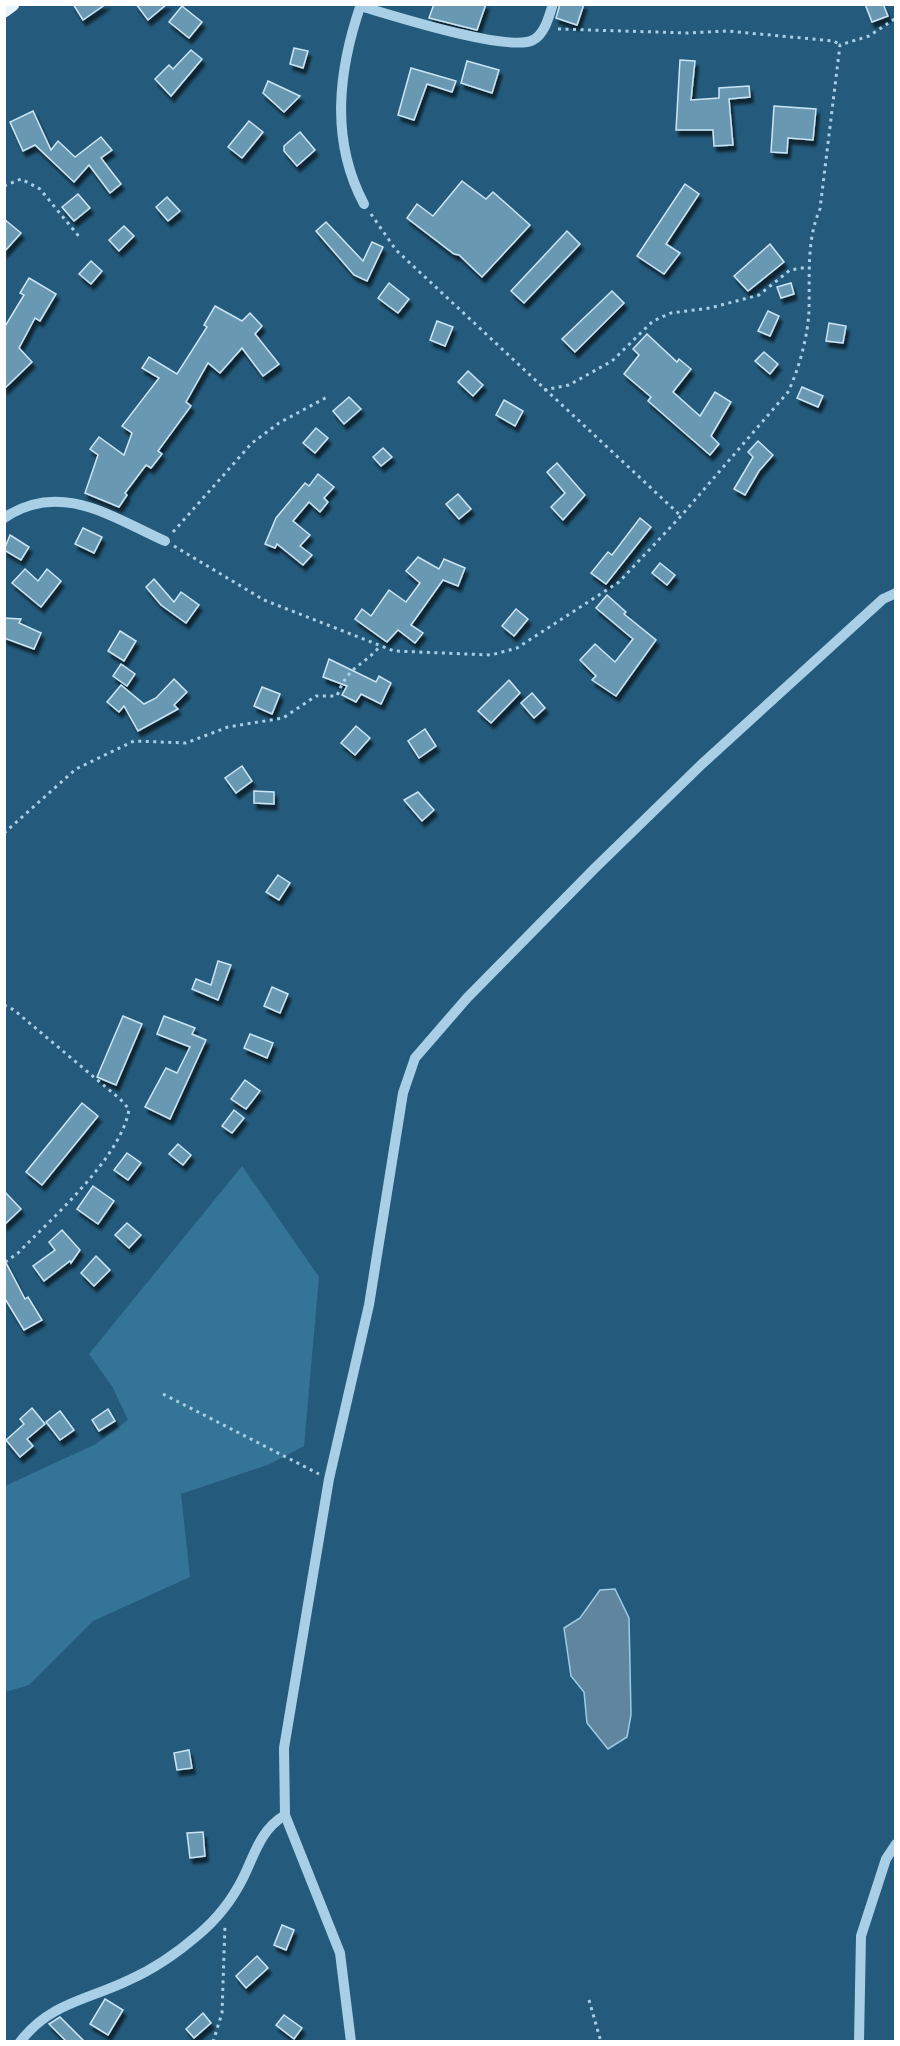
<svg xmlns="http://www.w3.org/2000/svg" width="900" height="2046" viewBox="0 0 900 2046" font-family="'Titillium Web',sans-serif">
<defs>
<filter id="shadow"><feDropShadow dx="3" dy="5.5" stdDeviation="1.5" flood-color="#0009"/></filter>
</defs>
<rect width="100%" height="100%" fill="#245b7c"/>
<path fill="#347497" d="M242,1166L319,1277L304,1446L270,1464L181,1494L190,1577L93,1621L29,1685L5,1692V1486L96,1444L128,1420L112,1386L89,1354Z"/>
<path fill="#5f869e" stroke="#9ccce6" stroke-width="1.5" d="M615,1589L629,1618L631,1715L627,1737L608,1749L587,1723L584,1692L571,1676L564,1628L580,1618L600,1590Z"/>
<g fill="#6998b3" stroke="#cbe5f4" stroke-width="1.5" filter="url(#shadow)">
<path d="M73,4H106L83,20Z"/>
<path d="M136,4H167L148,20Z"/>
<path d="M434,4H486L477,30L429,18Z"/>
<path d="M560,4H584L577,25L556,18Z"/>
<path d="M865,4H883L888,16L872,22Z"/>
<path d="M182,6L202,22L189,38L169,22Z"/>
<path d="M294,48L308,51L303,68L290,64Z"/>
<path d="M191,50L202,59L171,96L155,79L169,65L173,69Z"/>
<path d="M680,60L695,61L691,100L719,98V88L749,86L750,97L729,99L733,145L714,146L713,130H676Z"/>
<path d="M467,61L499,70L492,93L461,83Z"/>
<path d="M411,68L456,81L452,92L427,84L414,120L398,115Z"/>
<path d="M268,81L300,96L284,112L263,93Z"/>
<path d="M774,106L816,109L813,140L788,138L787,153L771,152Z"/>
<path d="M33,111L51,150L58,141L75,157L101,137L112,150L101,158L121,184L110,193L89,165L74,182L35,145L23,151L10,122Z"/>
<path d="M249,121L263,132L242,158L228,147Z"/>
<path d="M300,132L315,150L297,166L284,151V146Z"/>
<path d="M462,181L486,199L493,192L530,225L482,277L459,255L454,254L407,218L417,204L433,216Z"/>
<path d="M685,184L699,194L666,244L680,253L664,274L637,256Z"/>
<path d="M78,194L90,208L74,221L62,207Z"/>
<path d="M167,197L180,211L168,221L156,207Z"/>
<path d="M4,219L21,233L4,252Z"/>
<path d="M326,222L363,261L372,242L383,247L367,281L354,275L316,231Z"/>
<path d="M124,226L134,236L119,251L109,240Z"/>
<path d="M567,231L580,244L524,303L511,291Z"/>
<path d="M770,244L784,262L748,291L734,276Z"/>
<path d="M91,261L102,271L91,284L79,274Z"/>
<path d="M29,278L56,294L40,321L35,318L19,348L32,362L4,389V328L24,295L20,293Z"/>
<path d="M389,283L409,299L398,313L378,298Z"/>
<path d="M791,283L794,294L781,298L777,287Z"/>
<path d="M612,291L624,303L575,352L562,339Z"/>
<path d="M215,306L242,321L250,313L262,326L255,334L279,364L263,376L242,348L220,373L208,363L186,402L191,406L158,451L162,454L151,468L146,465L125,493L127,495L119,507L85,493L98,455L90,449L99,437L124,455L132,433L122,426L159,378L142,368L149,357L177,374L207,327L204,325Z"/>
<path d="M768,311L779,316L770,336L758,331Z"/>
<path d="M437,321L453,327L445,346L430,340Z"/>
<path d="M829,323L846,326L843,343L826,341Z"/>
<path d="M647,334L677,362L679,359L691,369L673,392L700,416L715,392L731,402L711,436L719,444L710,455L648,401L651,397L624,374L639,355L633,349Z"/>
<path d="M764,352L778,364L770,374L755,361Z"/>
<path d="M468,371L483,385L473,396L458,382Z"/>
<path d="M802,387L823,396L818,407L797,398Z"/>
<path d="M349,397L361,409L344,424L333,411Z"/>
<path d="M504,400L523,411L515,426L496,415Z"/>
<path d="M316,428L328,438L315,453L303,443Z"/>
<path d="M758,441L773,455L759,471L745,495L734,489L753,457L748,452Z"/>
<path d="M383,448L392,457L381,466L373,457Z"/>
<path d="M557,463L585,495L563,520L551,507L565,493L547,472Z"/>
<path d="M318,474L334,487L324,498L328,502L320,512L309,502L293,521L310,535L300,546L312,555L303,565L277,544L275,548L265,544L276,518L305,483L309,486Z"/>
<path d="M458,494L471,509L459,519L446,504Z"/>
<path d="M640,518L651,527L606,584L591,573L608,552L612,555Z"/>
<path d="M83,528L102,537L94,553L75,544Z"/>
<path d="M10,535L29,547L21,560L4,550Z"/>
<path d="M418,557L439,569L444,559L465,568L458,586L443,580L411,625L423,633L415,643L398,630L387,642L355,619L362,609L371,616L389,590L406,602L420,583L406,571Z"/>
<path d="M660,563L675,575L667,585L652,573Z"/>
<path d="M25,569L38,581L47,569L61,581L41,607L12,583Z"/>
<path d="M154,579L174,602L181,592L199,605L186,623L161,605L146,587Z"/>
<path d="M607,595L626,612L624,614L656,640L616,696L592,680L596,676L580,660L595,644L615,662L633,639L596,608Z"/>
<path d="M516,609L528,619L514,636L502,626Z"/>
<path d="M4,618L21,619L19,623L41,633L34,649L4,638Z"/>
<path d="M120,631L136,641L124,661L108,651Z"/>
<path d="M329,659L376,682L379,676L391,683L381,704L361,694L356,702L342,695L347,686L323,677Z"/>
<path d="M121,664L135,674L127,686L113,676Z"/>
<path d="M174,679L187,692L174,705L178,709L138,731L124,706L119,712L107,702L121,685L144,704L156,698Z"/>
<path d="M509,680L520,693L491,723L478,711Z"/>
<path d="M262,687L280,694L272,714L254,706Z"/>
<path d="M532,693L545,708L534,718L521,703Z"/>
<path d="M356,726L370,738L355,755L341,743Z"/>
<path d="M425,729L436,746L419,758L408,741Z"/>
<path d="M242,766L252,781L236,793L225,778Z"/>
<path d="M254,791L274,792V804L254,803Z"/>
<path d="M418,792L434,810L422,821L404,800Z"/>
<path d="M278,875L290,883L279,900L266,892Z"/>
<path d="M218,961L231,965L218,1000L192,989L196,979L211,985Z"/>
<path d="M272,987L288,994L280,1013L264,1006Z"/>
<path d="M123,1016L142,1024L116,1085L97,1077Z"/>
<path d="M164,1016L195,1028L192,1034L206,1040L170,1119L145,1107L166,1068L177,1073L190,1047L157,1034Z"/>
<path d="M250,1034L273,1043L267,1058L244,1048Z"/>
<path d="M245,1080L260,1091L246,1109L231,1099Z"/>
<path d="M82,1103L98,1116L42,1185L26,1172Z"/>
<path d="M234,1110L244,1118L232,1133L222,1126Z"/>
<path d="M178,1144L191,1155L183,1165L169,1154Z"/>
<path d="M127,1153L141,1163L128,1180L114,1170Z"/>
<path d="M93,1186L114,1201L98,1224L77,1209Z"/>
<path d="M4,1191L21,1209L4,1225Z"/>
<path d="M127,1223L141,1235L129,1248L115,1235Z"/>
<path d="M62,1230L80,1250L71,1263L70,1261L44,1281L33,1266L55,1250L49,1242Z"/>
<path d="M96,1256L110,1270L94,1286L81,1273Z"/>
<path d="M4,1259L25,1299L28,1297L42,1320L24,1330L4,1297Z"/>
<path d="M32,1408L45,1424L27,1439L33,1446L20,1457L6,1440L24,1424L20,1419Z"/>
<path d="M108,1409L115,1421L99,1431L92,1420Z"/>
<path d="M60,1411L74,1430L60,1440L46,1422Z"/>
<path d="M189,1750L192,1768L177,1770L174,1753Z"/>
<path d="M203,1832L205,1856L190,1858L187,1833Z"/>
<path d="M282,1925L294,1930L286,1950L274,1945Z"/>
<path d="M257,1956L268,1968L246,1988L236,1976Z"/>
<path d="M105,1999L123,2010L108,2035L90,2024Z"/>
<path d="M203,2013L211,2023L194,2038L186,2029Z"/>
<path d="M284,2015L302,2028L294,2039L276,2025Z"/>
<path d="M60,2017L85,2042H67L49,2024Z"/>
</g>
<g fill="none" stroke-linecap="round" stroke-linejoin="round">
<g stroke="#a8cfe5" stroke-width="3" stroke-dasharray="3 4.5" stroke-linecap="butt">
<path d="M558,29L688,33L727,31L834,41L840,45"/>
<path d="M4,186L21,179L40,189L81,239"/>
<path d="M371,214L396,250L681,516"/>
<path d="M544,390L569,385L612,361L653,321L671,313L710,308L759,295L790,270L808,267"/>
<path d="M173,532L252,443L279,423L327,397"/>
<path d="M174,546L264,600L394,651L491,655L517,648L619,582L681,516L788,392C799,369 808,336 809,310C810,276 806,241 820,209L840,45L869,36L896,18"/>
<path d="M4,833L76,769L134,741L186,743L228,727L283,718L316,696H337C348,665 364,666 381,645"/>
<path d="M4,1005L14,1010L120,1099L129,1109C122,1157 51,1219 18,1253L4,1263"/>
<path d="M163,1394L319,1474"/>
<path d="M589,2000L601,2042"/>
<path d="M213,2042L222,2013L225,1925"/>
</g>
<g stroke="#a8cfe5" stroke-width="10">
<path d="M361,4C338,71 330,140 364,204"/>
<path d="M360,6C391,15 509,53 533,40C545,34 549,16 553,4"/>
<path d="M4,518C60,480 112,517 165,541"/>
<path d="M20,2042C49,2003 88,2000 129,1980C154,1969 177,1953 198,1935C216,1920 232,1900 243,1878C255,1854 260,1830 285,1815"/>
<path d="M351,2042L340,1953L285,1815L284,1748L329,1479L369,1305L403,1093L415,1058L467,998L595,868L702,764L883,599L896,593"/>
<path d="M859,2042L861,1936L886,1859L896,1844"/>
</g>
<path stroke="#e8f4fd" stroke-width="15" d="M4,10L12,4"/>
</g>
<rect width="900" height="2046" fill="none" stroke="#ffffff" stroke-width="12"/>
</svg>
